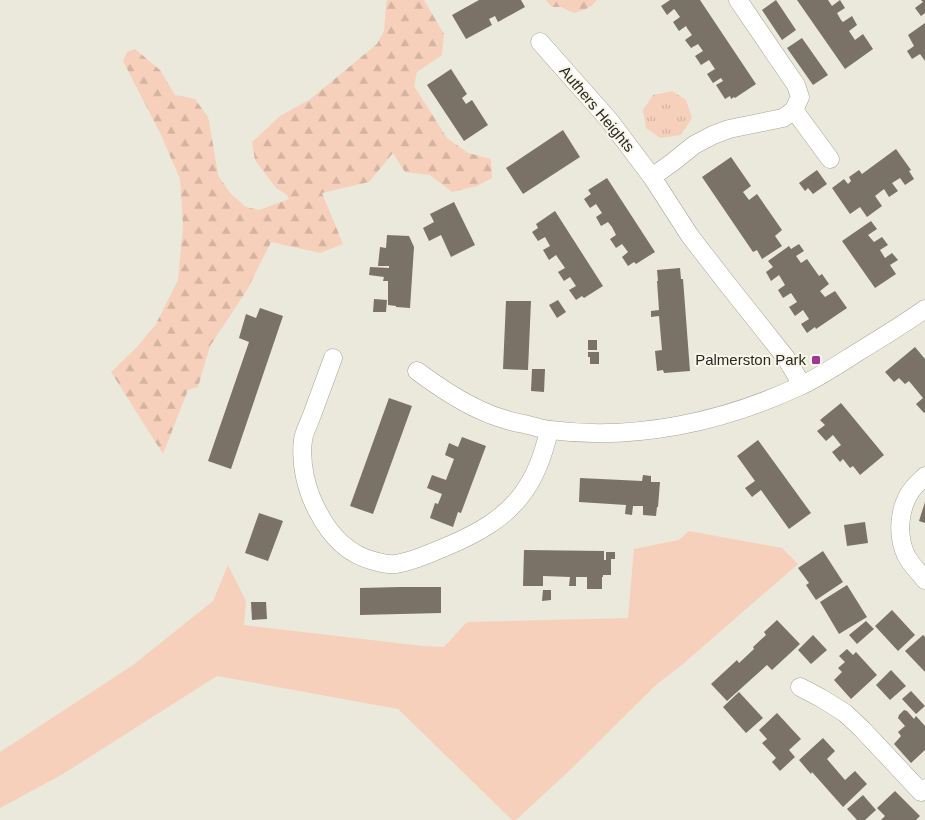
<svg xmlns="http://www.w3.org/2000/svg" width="925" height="820" viewBox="0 0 925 820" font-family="Helvetica,sans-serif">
<defs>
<pattern id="forest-firs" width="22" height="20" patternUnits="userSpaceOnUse" patternTransform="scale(1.25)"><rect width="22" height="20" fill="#f7d0bc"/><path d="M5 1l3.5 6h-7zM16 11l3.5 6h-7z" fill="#d4b3a1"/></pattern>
<pattern id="park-tufts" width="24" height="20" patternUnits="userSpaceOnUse" patternTransform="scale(1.25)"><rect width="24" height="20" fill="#f7d0bc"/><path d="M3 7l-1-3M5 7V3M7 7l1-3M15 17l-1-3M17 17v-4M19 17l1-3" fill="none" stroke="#d4b3a1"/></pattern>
</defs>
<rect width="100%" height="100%" fill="#ebe9db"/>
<path fill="#f7d0bc" d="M689,531L782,548L798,564L683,664L656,685L568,772L516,820H512L398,709L217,676L63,774L0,808V752L133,665L213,601L228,565L246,601L244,625L423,646L444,647L467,622L628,618L634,549L679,540Z"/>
<g fill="url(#forest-firs)">
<path d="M387,0H424L444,34L442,55L417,72L414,86L447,138L468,153L491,159L492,178L477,186L452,192L430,175L405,172L393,153L369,182L322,193L343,244L320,253L271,242L247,290L210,346L198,387L188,390L163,454L111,372L137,347L156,324L178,280L183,227L180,179L161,135L123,61L127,52L135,49L160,70L175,95L195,99L208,117L214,150L218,175L230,193L246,207L259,210L289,199L287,195L276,188L255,160L252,142L280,116L309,100L377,44L384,31L386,5Z"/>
<path d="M546,0H597C592,8 583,10 574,13L561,7H552Z"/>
</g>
<path fill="url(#park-tufts)" d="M672,91L686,100L692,118L681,135L660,138L646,128L643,110L653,95Z"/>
<g fill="#7a7167">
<path d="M479,0H521L525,7L498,22L495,16L489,19L492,25L466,39L452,15Z"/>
<path d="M670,0H700L756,84L735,98L734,97L731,99L730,96L725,99L716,85L723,81L721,78L713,83L707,74L715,69L709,60L701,65L695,56L703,51L698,44L691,48L685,40L692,35L687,28L686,26L679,31L673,22L680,17L675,10L674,9L667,15L661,6Z"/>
<path d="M776,0L796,30L782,40L762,10Z"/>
<path d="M797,0H828L832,6L840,0L845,8L837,13L841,20L843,22L852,16L857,25L849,31L855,40L863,34L873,49L845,69Z"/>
<path d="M921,0H925V13L921,16L915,8L923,2Z"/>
<path d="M925,23V61L920,54L912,59L907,51L914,46L908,35Z"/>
<path d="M802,38L828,75L813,85L787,48Z"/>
<path d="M451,69L467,94L462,98L466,104L472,100L488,125L464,141L427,85Z"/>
<path d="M563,130L580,157L523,194L506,168Z"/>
<path d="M896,149L911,170L909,171L914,179L905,185L900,178L892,183L898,191L889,197L884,189L875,196L882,206L867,217L860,207L850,214L832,188L844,179L848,184L851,181L849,177L859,170L862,174Z"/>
<path d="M731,157L751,186L743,192L749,200L757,194L782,230L775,236L782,246L762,259L757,250L753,252L702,177Z"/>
<path d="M817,170L827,184L813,194L808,188L805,191L799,183Z"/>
<path d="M607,178L655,252L636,264L634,262L628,266L622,257L628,252L622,244L616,248L610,239L616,235L612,227L608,222L601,226L596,217L602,213L596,204L590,208L584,199L591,194L588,190Z"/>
<path d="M454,202L475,245L451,257L441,235L429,241L423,228L434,222L430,214Z"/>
<path d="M555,211L603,286L584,298L582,296L576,300L569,290L576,286L570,277L564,281L558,272L565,268L556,255L549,260L543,250L550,246L545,237L538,241L532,232L538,228L536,224Z"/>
<path d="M871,221L877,229L868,235L874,242L882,237L888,245L880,250L885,258L892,253L898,260L890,265L896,274L875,288L842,241Z"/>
<path d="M387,235L409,236L414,247L410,308L396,307V306L388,305V281H383L384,277L369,275L370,267L389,268V266H378L380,247L386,248Z"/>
<path d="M799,244L804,251L796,256L801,263L807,259L819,276L822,274L829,284L820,291L825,297L835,291L847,308L816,329L815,327L807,333L801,324L809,319L803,310L795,316L789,307L797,302L791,293L783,298L778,290L785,285L779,275L771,281L766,272L773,267L768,261L789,246L791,249Z"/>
<path d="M680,268L681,279H683L690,371L664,373L663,370L657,371L655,351L662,350L659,316L651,317V311L659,310L657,281H658L657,270Z"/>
<path d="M374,299L387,300L386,312H373Z"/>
<path d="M558,300L566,312L557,318L549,305Z"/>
<path d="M506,301H531L528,370L503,369Z"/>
<path d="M260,308L283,316L231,469L208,461L249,342L239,338L246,314L256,318Z"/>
<rect x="588" y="340" width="9" height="10"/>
<path d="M915,347L925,359V412L924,413L916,404L923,398L909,381L905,384L899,378L894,382L885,372Z"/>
<path d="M588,352H599V364H590V357H588Z"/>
<path d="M532,369H545L544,392L531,391Z"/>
<path d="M389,398L412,406L373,514L350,506Z"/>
<path d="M841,403L884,455L860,475L853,466L850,468L843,459L840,462L832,452L841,445L833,435L826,441L817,431L825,425L820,420Z"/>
<path d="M462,437L486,446L461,513L458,512L453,527L430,518L435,503L438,504L442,494L427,488L432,475L446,480L454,459L445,455L449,443L458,447Z"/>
<path d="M758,440L811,513L789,529L761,490L752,497L745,488L755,481L737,456Z"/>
<path d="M643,475L651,476V482H660L658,507H657L656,516L643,515V506H633L632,515L625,514L626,505L579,502L580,478L642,481Z"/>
<path d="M925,502V523L919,521Z"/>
<path d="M259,513L283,521L268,561L245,553Z"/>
<path d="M865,522L868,543L847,546L844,525Z"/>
<path d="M524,550L604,551V560H606V552H615V559H611V575H603V577H602V589H587V577H576V586H569L570,577L543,576V586H523Z"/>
<path d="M823,551L843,582L816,600L806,585L809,583L798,568Z"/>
<path d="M847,585L867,617L839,634L820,602Z"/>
<path d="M400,587H441V613L360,615V588Z"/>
<path d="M543,590H551V600L542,601Z"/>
<path d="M251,602H266L267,619L252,620Z"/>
<path d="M892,610L915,635L898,651L875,626Z"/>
<path d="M777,620L800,644L772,670L767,665L727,701L711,684L737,660L739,663L754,649L753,647L766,635L764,632Z"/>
<path d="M866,621L874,629L857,644L849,635Z"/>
<path d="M813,635L827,650L811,664L798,650Z"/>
<path d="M923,635L925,637V672L905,651Z"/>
<path d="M847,649L853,655L856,652L877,675L851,699L834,680L842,672L838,668L845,662L839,656Z"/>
<path d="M891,670L906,686L890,700L876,685Z"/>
<path d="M911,691L925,706L916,714L902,699Z"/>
<path d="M739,692L763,718L746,733L723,707Z"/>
<path d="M904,710L907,711L914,719L916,716L925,726V750L911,763L894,744L901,736L898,732L905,726L898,718L899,715Z"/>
<path d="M777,713L801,739L789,750L795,757L780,771L772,762L776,758L762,743L767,739L759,730Z"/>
<path d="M823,738L835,751L827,759L845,780L855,771L867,784L843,807L812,772L811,774L799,760Z"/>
<path d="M895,791L920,816L916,820H881L885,816L877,808Z"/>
<path d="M863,795L876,810L865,820H857L847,809Z"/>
</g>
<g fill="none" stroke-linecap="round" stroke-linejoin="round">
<defs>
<g id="minor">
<path d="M540,42L609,120L652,177L673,162L694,145L713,135L729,129L783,118L794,110L800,97L796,85L738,0"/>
<path d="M794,110L830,159"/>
<path d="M652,177L690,236L728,285L786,358L802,385"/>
<path d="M333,358C326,377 319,396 312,415C309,423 304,432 303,440C300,463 306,489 317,510C329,534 346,554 374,561C381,563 389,565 396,564C415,561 433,552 450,545C478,533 505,518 523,493C537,474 544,453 549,430"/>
<path d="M417,371C436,385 456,399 478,409C492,416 508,421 524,424C533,426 541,429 550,430C635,441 723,422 800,386C820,377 839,364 858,352C881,338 904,324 925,309"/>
<path d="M925,476C920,481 913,487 909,494C899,511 897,536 906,555C910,564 919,572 925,580"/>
<path d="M800,687L821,698L845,713L862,729L921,792L925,788"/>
</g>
</defs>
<use href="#minor" stroke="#a7a598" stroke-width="19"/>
<use href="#minor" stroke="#fff" stroke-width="18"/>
</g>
<rect fill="#a23696" stroke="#f8f6e8" stroke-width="2" x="811" y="355" width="10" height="10" rx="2.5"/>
<g text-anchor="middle" stroke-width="4" stroke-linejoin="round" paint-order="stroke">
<g font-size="15" fill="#292823" stroke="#f8f6e8">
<text transform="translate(597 109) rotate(50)" y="5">Authers Heights</text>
</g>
<g font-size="15" fill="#292823" stroke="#f8f6e8" text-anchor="end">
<text x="806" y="365">Palmerston Park</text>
</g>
</g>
</svg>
